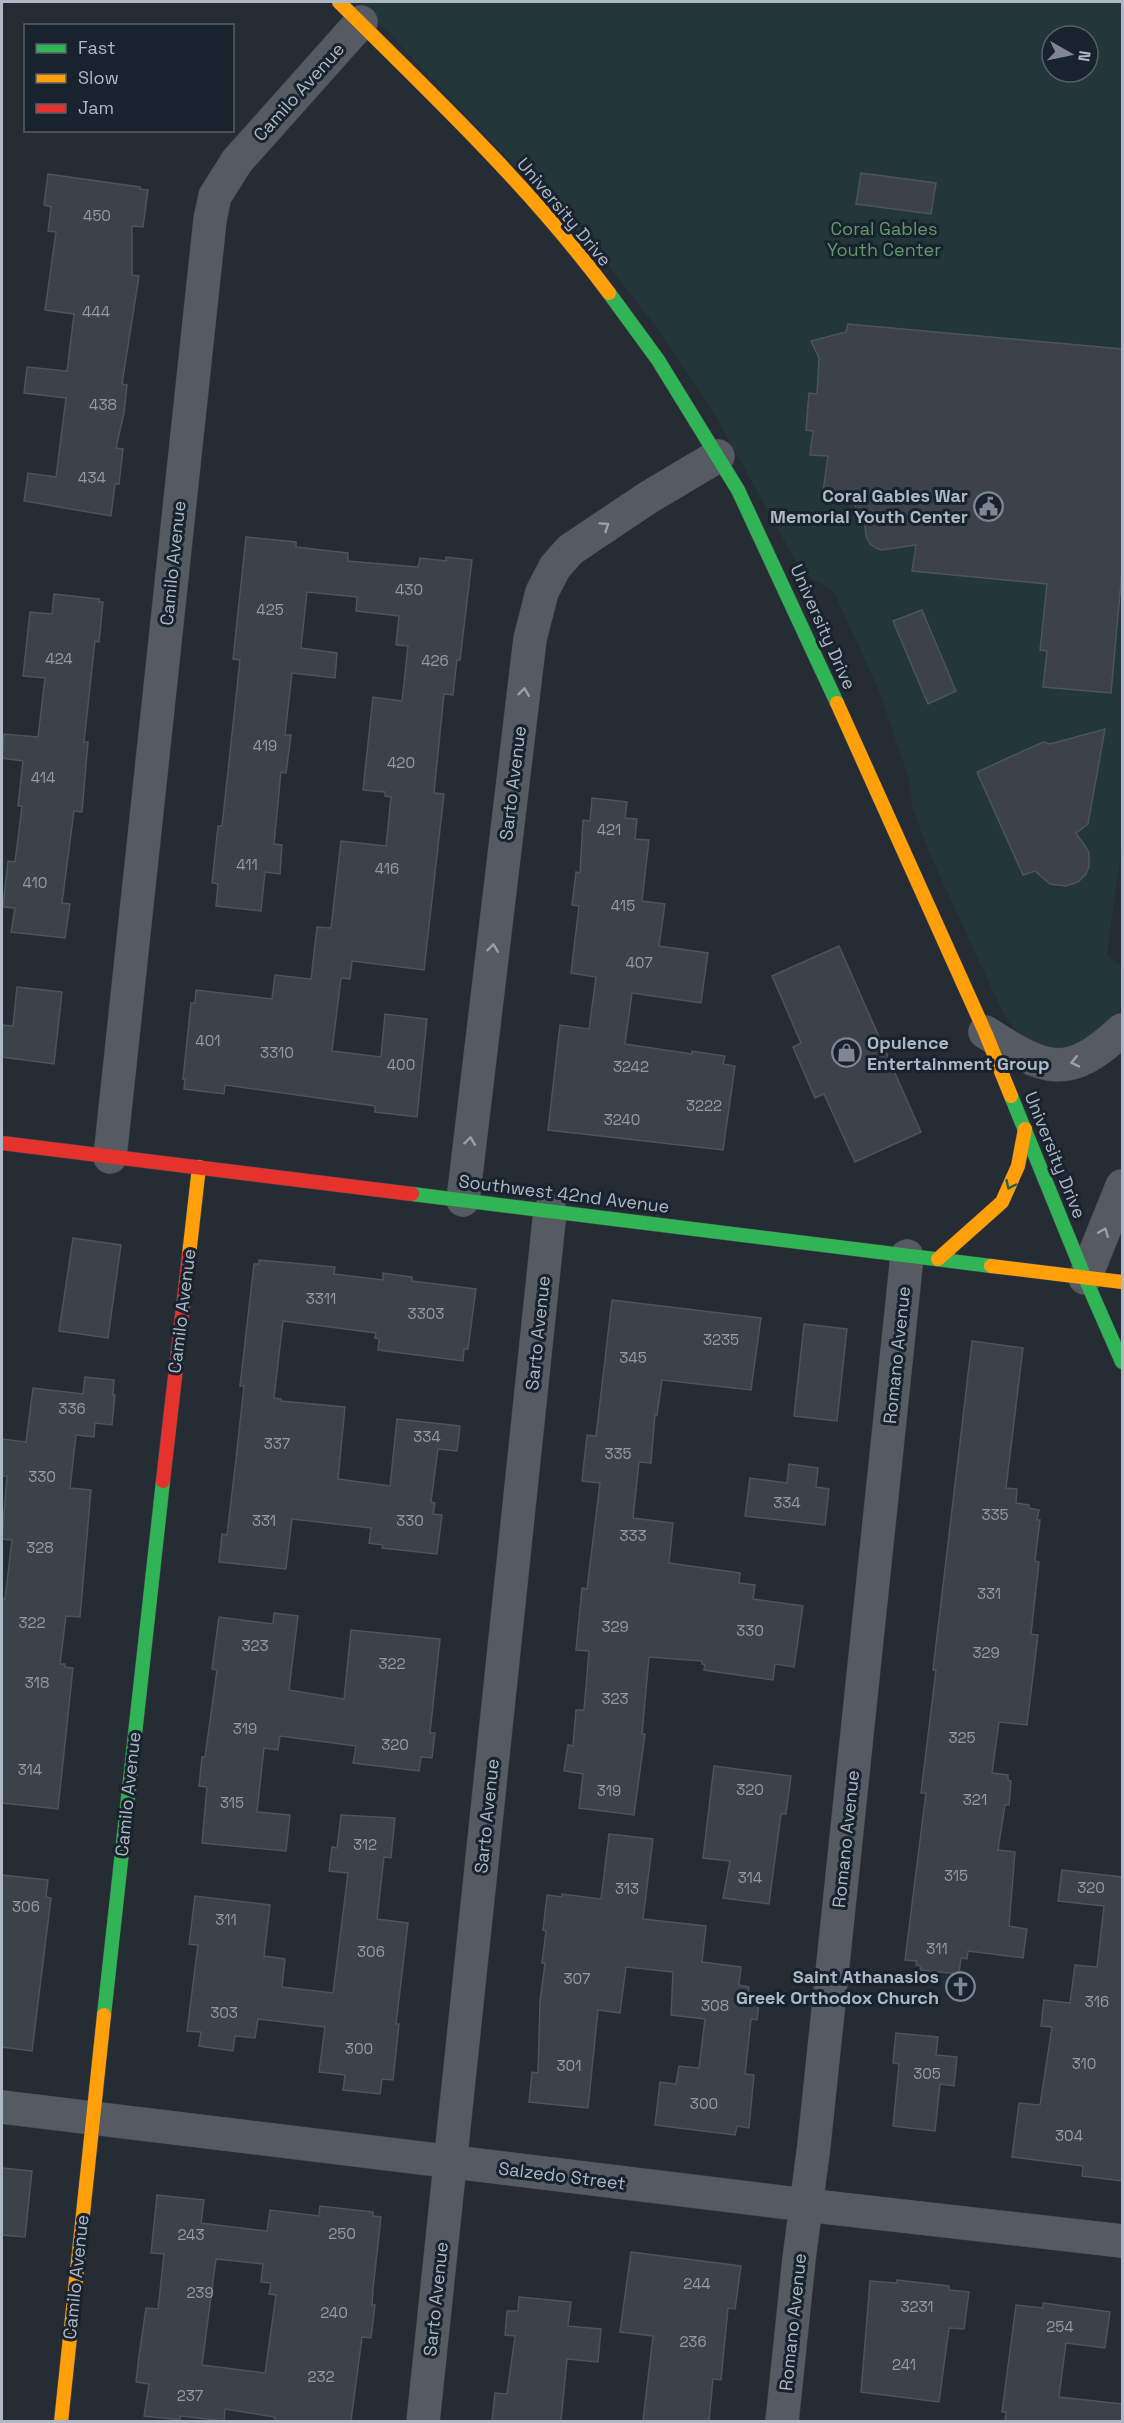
<svg xmlns="http://www.w3.org/2000/svg" width="1124" height="2423" viewBox="0 0 1124 2423" font-family="'Space Grotesk',sans-serif">
<rect width="100%" height="100%" fill="#262c33"/>
<path fill="#233639" fill-rule="evenodd" d="M359,2H1122V843L1107,955L1122,967L1121,1007L1111,1027L1061,1055C1035,1044 1023,1042 1005,1017L931,857L913,810L909,780L879,691L835,594L830,588L812,579L797,564L711,408L659,331L604,260ZM1052,36H1088V72H1052Z"/>
<g fill="#3d424a" stroke="#4d535c" stroke-width="1.5" fill-rule="evenodd">
<path d="M861,173L936,183L931,214L856,204Z"/>
<path d="M48,174L140,187V189L148,190L143,227L132,226V275L139,276L122,384L127,385L124,413L116,448L123,449L119,484H115L111,516L24,501L28,473L56,477L66,398L24,393L27,367L67,371L74,314L45,310L56,232L48,231L51,207L44,205Z"/>
<path d="M848,324L1122,349V571L1111,693L1043,687L1047,651L1040,650L1047,584L912,571L916,545L882,550L876,548L870,544L866,536L864,513L855,510V502L822,499L828,456L810,455L813,431L806,430L809,393L817,394L819,358L811,341L846,332Z"/>
<path d="M246,537L296,542V547L348,553V561L418,567L420,558L446,561V557L472,560L460,660H457L453,695L444,694L434,793L444,794L424,970L352,961L350,979L341,978L332,1051L381,1057L385,1014L427,1019L417,1117L375,1112V1106L225,1085L224,1094L184,1089L185,1079H183L191,1003H195L196,990L272,999L275,975L311,979L317,927L331,928L341,841L386,846L391,797L385,796V792L363,790L373,697L402,701L408,646L396,645L399,616L356,611L357,597L307,592L301,648L337,653L335,678L292,673L285,735H291L286,773L281,772L274,844L282,845L280,874L265,872L261,911L216,906L218,884L212,883L218,826H222L240,660L233,659Z"/>
<path d="M54,594L99,599V602H103L99,642L95,641L84,742H88L82,812L74,811L62,903L70,904L65,938L11,932L15,908L3,907L8,861L15,862L22,806H18L23,761L2,758L4,734L38,737L45,678L23,676L30,612L52,614Z"/>
<path d="M922,610L956,691L928,704L893,621Z"/>
<path d="M1105,729L1088,824L1076,833L1089,852V867L1086,874L1078,882L1066,886L1050,884L1035,871L1023,875L977,772L1043,742L1050,744Z"/>
<path d="M592,798L627,802L625,818L637,819L635,839L649,840L642,901L665,904L659,946L708,953L701,1003L632,993L625,1044L692,1054V1051L725,1056L723,1064L735,1066L723,1150L548,1130L560,1025L589,1029L596,977L571,973L579,906L572,905L576,872L580,873L583,820L590,821Z"/>
<path d="M839,946L921,1132L855,1162L824,1094L815,1098L793,1047L801,1043L772,976Z"/>
<path d="M17,987L62,992L54,1064L2,1057V1025L13,1026Z"/>
<path d="M73,1238L121,1245L108,1338L59,1331Z"/>
<path d="M259,1260L335,1267L334,1274L383,1280V1273L412,1277V1281L476,1289L468,1349H464L463,1361L378,1350L379,1339L375,1338L376,1333L283,1321L274,1398L281,1399V1401L345,1407L338,1479L390,1486L397,1419L460,1426L457,1451L438,1449L431,1502L435,1503L433,1514L442,1515L437,1554L382,1548L383,1545L369,1543L371,1528L292,1519L286,1569L219,1562L222,1534L227,1535L236,1459L244,1386H240L254,1264H259Z"/>
<path d="M612,1300L761,1318L751,1390L662,1380L657,1415L655,1414L651,1463L639,1462L633,1518L673,1523L669,1563L740,1573L739,1583L755,1585L753,1599L803,1606L794,1667L775,1664L773,1680L704,1670L705,1665L702,1664V1661L649,1657L642,1734H645L634,1815L579,1808L583,1774L564,1771L568,1745L573,1746L576,1710H584L589,1651L576,1650L582,1588L587,1589L600,1483L582,1481L587,1435L596,1436Z"/>
<path d="M804,1324L847,1329L837,1421L794,1416Z"/>
<path d="M972,1341L1023,1348L1006,1488L1017,1489L1016,1503L1029,1505V1508L1039,1510L1037,1520H1040L1035,1561L1039,1562L1031,1634L1038,1635L1027,1725L999,1722L992,1773L1008,1775V1780L1011,1781L1009,1805H1005L998,1850L1015,1852L1009,1926L1027,1929L1023,1958L968,1951L967,1959L961,1958L959,1974L920,1970L921,1966L916,1965L917,1961L905,1960L926,1793H921L936,1670H933Z"/>
<path d="M85,1377L114,1380L113,1395H115L112,1425L95,1423L94,1437L76,1435L70,1488L91,1490L80,1617L66,1616L60,1664H65V1667L73,1668L58,1809L2,1803V1599H5L12,1540L2,1539L7,1476H2V1439L26,1442L33,1388L83,1394Z"/>
<path d="M789,1464L818,1468L816,1487L829,1489L825,1525L745,1516L750,1478L787,1483Z"/>
<path d="M274,1613L298,1616L289,1690L344,1699L351,1630L440,1639L430,1733H435L432,1758L421,1757L419,1771L353,1763L356,1746L280,1736L278,1750L264,1748L257,1812L290,1815L286,1851L202,1843L207,1787L199,1786L202,1757H205L217,1670L212,1669L219,1617L273,1624Z"/>
<path d="M714,1766L791,1776L786,1814H781L769,1904L723,1898L730,1861L703,1858Z"/>
<path d="M341,1815L395,1818L391,1858L384,1857L377,1919L408,1923L396,2024H399L393,2080L382,2079L380,2094L343,2090L345,2075L319,2072L325,2027L258,2019L255,2038L235,2036L233,2051L199,2046L201,2032L187,2031L198,1945L189,1944L195,1896L270,1905L264,1956L285,1959L282,1987L333,1993L348,1873L329,1871L332,1847L337,1848Z"/>
<path d="M609,1834L653,1839L643,1919L706,1926L702,1962L741,1967L739,1985L749,1987L748,1995L760,1996L757,2020L751,2019L745,2074L754,2075L749,2128L737,2126L735,2135L655,2125L660,2082L676,2084L679,2066L699,2068L705,2019L671,2015L673,1972L626,1967L620,2013L598,2010L588,2108L529,2102L532,2072L538,2073L540,2001L545,1963H542L546,1931L543,1930L547,1895L562,1897V1894L601,1899Z"/>
<path d="M1062,1870L1122,1877V2181L1082,2176L1083,2166L1012,2157L1019,2103L1040,2105L1052,2027L1041,2026L1044,2000L1070,2003L1075,1965L1097,1967L1104,1906L1058,1901Z"/>
<path d="M2,1875L48,1880L46,1897L51,1898L32,2051L2,2047Z"/>
<path d="M896,2033L938,2037L936,2055L957,2057L954,2086L940,2084L935,2131L893,2126L899,2064L893,2063Z"/>
<path d="M2,2168L32,2171L25,2237L2,2235Z"/>
<path d="M157,2195L204,2200L201,2223L267,2231L270,2210L319,2216L320,2206L373,2212V2216L381,2217L373,2289L372,2305H375L371,2338L362,2337L351,2421H274L275,2417L225,2409L224,2421L180,2416V2420L144,2416L149,2384L136,2382L139,2356L146,2308L158,2309L164,2254L151,2253ZM216,2259L263,2264L261,2282L271,2283L269,2294L276,2295L265,2373L202,2365Z"/>
<path d="M631,2252L741,2266L735,2309L728,2308L721,2380L713,2379L709,2421H643L653,2336L620,2332Z"/>
<path d="M897,2280L949,2286V2290L969,2292L964,2329L949,2328L939,2402L861,2392L870,2281L897,2283Z"/>
<path d="M519,2297L571,2302L568,2326L601,2329L598,2362L567,2359L561,2421H492L495,2393L507,2394L515,2336L505,2335L507,2311H518Z"/>
<path d="M1043,2303L1110,2312L1105,2348L1066,2343L1059,2397L1122,2404V2421H1005L1006,2412H1002L1016,2305L1043,2308Z"/>
</g>
<g fill="none" stroke-linecap="round" stroke-linejoin="round">
<defs>
<g id="street">
<path d="M985,1032C1045,1070 1066,1082 1122,1030"/>
<path d="M110,1157L210,220L215,196L237,161L361,22"/>
<path d="M463,1200L530,639L542,592L555,567L570,550L649,497L718,456"/>
<path d="M1085,1278L1122,1186"/>
<path d="M2,2107L806,2205L1122,2241"/>
<path d="M423,2422L550,1211"/>
<path d="M782,2422L799,2259L814,2145L907,1256"/>
</g>
<g id="fast">
<path d="M609,293L658,360L738,490L837,703"/>
<path d="M1011,1096L1085,1278L1122,1362"/>
<path d="M412,1194L991,1266"/>
<path d="M104,2015L163,1481"/>
</g>
<g id="slow">
<path d="M339,2C433,95 530,187 609,293"/>
<path d="M837,703L985,1032L1011,1096"/>
<path d="M189,1255L199,1167"/>
<path d="M938,1259L1002,1202L1018,1166L1025,1129"/>
<path d="M991,1266L1122,1282"/>
<path d="M61,2422L104,2015"/>
</g>
<g id="jam">
<path d="M2,1143L412,1194"/>
<path d="M163,1481L189,1255"/>
</g>
</defs>
<use href="#street" stroke="#44484e" stroke-width="34"/>
<use href="#fast" stroke="#44484e" stroke-width="15"/>
<use href="#slow" stroke="#44484e" stroke-width="15"/>
<use href="#jam" stroke="#44484e" stroke-width="15"/>
<use href="#street" stroke="#565a62" stroke-width="33"/>
<use href="#fast" stroke="#30b455" stroke-width="14"/>
<use href="#slow" stroke="#ff9f0a" stroke-width="14"/>
<use href="#jam" stroke="#e5322d" stroke-width="14"/>
</g>
<defs><path id="oneway-chevron" d="M-2-3.5L2.5 0L-2 3.5" fill="none" stroke-width="1.6" stroke-linecap="round" stroke-linejoin="round" transform="scale(1.5)"/></defs>
<g stroke="#98a0ad">
<use href="#oneway-chevron" transform="translate(605 526) rotate(-34)"/>
<use href="#oneway-chevron" transform="translate(524 692) rotate(-83)"/>
<use href="#oneway-chevron" transform="translate(493 948) rotate(-83)"/>
<use href="#oneway-chevron" transform="translate(1075 1062) rotate(167)"/>
<use href="#oneway-chevron" transform="translate(470 1141) rotate(-83)"/>
<use href="#oneway-chevron" transform="translate(1104 1232) rotate(-68)"/>
</g>
<use stroke="#236440" href="#oneway-chevron" transform="translate(1010 1185) rotate(115)"/>
<defs>
<symbol id="civic-ring" viewBox="-11 -11 22 22"><circle r="9.5" fill="#19232e" stroke="#7e8793" stroke-width="1.5"/><path d="M-.6-6.5H3V-4.5H.6V-3L4-1V1h2V6H-6V1h2V-1L-.6-3ZM-1.2 2.5V6h2.4V2.5Z" fill="#7e8793"/></symbol>
<symbol id="shop-ring" viewBox="-11 -11 22 22"><circle r="9.5" fill="#19232e" stroke="#7e8793" stroke-width="1.5"/><path d="M-5-2.5h2.3a2.7 3.5 0 0 1 5.4 0H5L5.5 6h-11ZM-1.5-2.5h3a1.5 2.3 0 0 0-3 0Z" fill="#7e8793"/></symbol>
<symbol id="church-ring" viewBox="-11 -11 22 22"><circle r="9.5" fill="#19232e" stroke="#7e8793" stroke-width="1.5"/><path d="M-1.2-6h2.4v3.5h3.3v2.4h-3.3V6h-2.4V-.1h-3.3v-2.4h3.3Z" fill="#7e8793"/></symbol>
</defs>
<g fill-rule="evenodd">
<use href="#civic-ring" x="972" y="490" width="33" height="33"/>
<use href="#shop-ring" x="830" y="1036" width="33" height="33"/>
<use href="#church-ring" x="944" y="1970" width="33" height="33"/>
</g>
<g text-anchor="middle" stroke-width="6" stroke-linejoin="round" paint-order="stroke">
<g font-size="15" fill="#929aa7">
<text x="97" y="221">450</text>
<text x="96" y="317">444</text>
<text x="103" y="410">438</text>
<text x="92" y="483">434</text>
<text x="409" y="595">430</text>
<text x="270" y="615">425</text>
<text x="59" y="664">424</text>
<text x="435" y="666">426</text>
<text x="265" y="751">419</text>
<text x="401" y="768">420</text>
<text x="43" y="783">414</text>
<text x="609" y="835">421</text>
<text x="247" y="870">411</text>
<text x="387" y="874">416</text>
<text x="35" y="888">410</text>
<text x="623" y="911">415</text>
<text x="639" y="968">407</text>
<text x="208" y="1046">401</text>
<text x="277" y="1058">3310</text>
<text x="401" y="1070">400</text>
<text x="631" y="1072">3242</text>
<text x="704" y="1111">3222</text>
<text x="622" y="1125">3240</text>
<text x="321" y="1304">3311</text>
<text x="426" y="1319">3303</text>
<text x="721" y="1345">3235</text>
<text x="633" y="1363">345</text>
<text x="72" y="1414">336</text>
<text x="427" y="1442">334</text>
<text x="277" y="1449">337</text>
<text x="618" y="1459">335</text>
<text x="42" y="1482">330</text>
<text x="787" y="1508">334</text>
<text x="995" y="1520">335</text>
<text x="264" y="1526">331</text>
<text x="410" y="1526">330</text>
<text x="633" y="1541">333</text>
<text x="40" y="1553">328</text>
<text x="989" y="1599">331</text>
<text x="32" y="1628">322</text>
<text x="615" y="1632">329</text>
<text x="750" y="1636">330</text>
<text x="255" y="1651">323</text>
<text x="986" y="1658">329</text>
<text x="392" y="1669">322</text>
<text x="37" y="1688">318</text>
<text x="615" y="1704">323</text>
<text x="245" y="1734">319</text>
<text x="962" y="1743">325</text>
<text x="395" y="1750">320</text>
<text x="30" y="1775">314</text>
<text x="750" y="1795">320</text>
<text x="609" y="1796">319</text>
<text x="975" y="1805">321</text>
<text x="232" y="1808">315</text>
<text x="365" y="1850">312</text>
<text x="956" y="1881">315</text>
<text x="750" y="1883">314</text>
<text x="1091" y="1893">320</text>
<text x="627" y="1894">313</text>
<text x="26" y="1912">306</text>
<text x="226" y="1925">311</text>
<text x="937" y="1954">311</text>
<text x="371" y="1957">306</text>
<text x="577" y="1984">307</text>
<text x="1097" y="2007">316</text>
<text x="715" y="2011">308</text>
<text x="224" y="2018">303</text>
<text x="359" y="2054">300</text>
<text x="1084" y="2069">310</text>
<text x="569" y="2071">301</text>
<text x="927" y="2079">305</text>
<text x="704" y="2109">300</text>
<text x="1069" y="2141">304</text>
<text x="342" y="2239">250</text>
<text x="191" y="2240">243</text>
<text x="697" y="2289">244</text>
<text x="200" y="2298">239</text>
<text x="917" y="2312">3231</text>
<text x="334" y="2318">240</text>
<text x="1060" y="2332">254</text>
<text x="693" y="2347">236</text>
<text x="904" y="2370">241</text>
<text x="321" y="2382">232</text>
<text x="190" y="2401">237</text>
</g>
<g font-size="18" fill="#aeb8c6" stroke="#19232e">
<text transform="translate(299 92) rotate(-48)" y="6">Camilo Avenue</text>
<text transform="translate(564 212) rotate(50)" y="6">University Drive</text>
<text transform="translate(173 563) rotate(-84)" y="6">Camilo Avenue</text>
<text transform="translate(823 627) rotate(66)" y="6">University Drive</text>
<text transform="translate(513 783) rotate(-83)" y="6">Sarto Avenue</text>
<text transform="translate(1055 1155) rotate(68)" y="6">University Drive</text>
<text transform="translate(564 1194) rotate(7)" y="6">Southwest 42nd Avenue</text>
<text transform="translate(182 1311) rotate(-83)" y="6">Camilo Avenue</text>
<text transform="translate(538 1333) rotate(-84)" y="6">Sarto Avenue</text>
<text transform="translate(897 1355) rotate(-84)" y="6">Romano Avenue</text>
<text transform="translate(128 1794) rotate(-84)" y="6">Camilo Avenue</text>
<text transform="translate(487 1816) rotate(-84)" y="6">Sarto Avenue</text>
<text transform="translate(846 1839) rotate(-84)" y="6">Romano Avenue</text>
<text transform="translate(562 2176) rotate(7)" y="6">Salzedo Street</text>
<text transform="translate(76 2277) rotate(-84)" y="6">Camilo Avenue</text>
<text transform="translate(436 2299) rotate(-84)" y="6">Sarto Avenue</text>
<text transform="translate(793 2322) rotate(-84)" y="6">Romano Avenue</text>
</g>
<g font-size="18" fill="#65976f" stroke="#19232e">
<text x="884" y="235">Coral Gables<tspan x="884" dy="21">Youth Center</tspan></text>
</g>
<g font-size="18" font-weight="bold" fill="#aeb8c6" stroke="#19232e" text-anchor="end">
<text x="968" y="502">Coral Gables War<tspan x="968" dy="21">Memorial Youth Center</tspan></text>
<text x="867" y="1049" text-anchor="start">Opulence<tspan x="867" dy="21">Entertainment Group</tspan></text>
<text x="939" y="1983">Saint Athanasios<tspan x="939" dy="21">Greek Orthodox Church</tspan></text>
</g>
</g>
<rect width="1124" height="2423" fill="none" stroke="#aeb8c6" stroke-width="6"/>
<rect x="24" y="24" width="210" height="108" fill="#19232e" stroke="#555f6b" stroke-width="1.5"/>
<rect x="36" y="44" width="30" height="9" fill="#30b455" stroke="#555f6b" stroke-width="1.5"/>
<text x="78" y="54" font-size="18" fill="#aeb8c6">Fast</text>
<rect x="36" y="74" width="30" height="9" fill="#ff9f0a" stroke="#555f6b" stroke-width="1.5"/>
<text x="78" y="84" font-size="18" fill="#aeb8c6">Slow</text>
<rect x="36" y="104" width="30" height="9" fill="#e5322d" stroke="#555f6b" stroke-width="1.5"/>
<text x="78" y="114" font-size="18" fill="#aeb8c6">Jam</text>
<g transform="translate(1070 54) rotate(99)"><circle r="28" fill="#19232e" stroke="#555f6b" stroke-width="1.5"/>
<path d="M0-4.5L10 22L0 15L-10 22Z" fill="#7e8793"/>
<text y="-9" font-size="16" font-weight="bold" text-anchor="middle" fill="#aeb8c6">N</text>
</g>
</svg>
